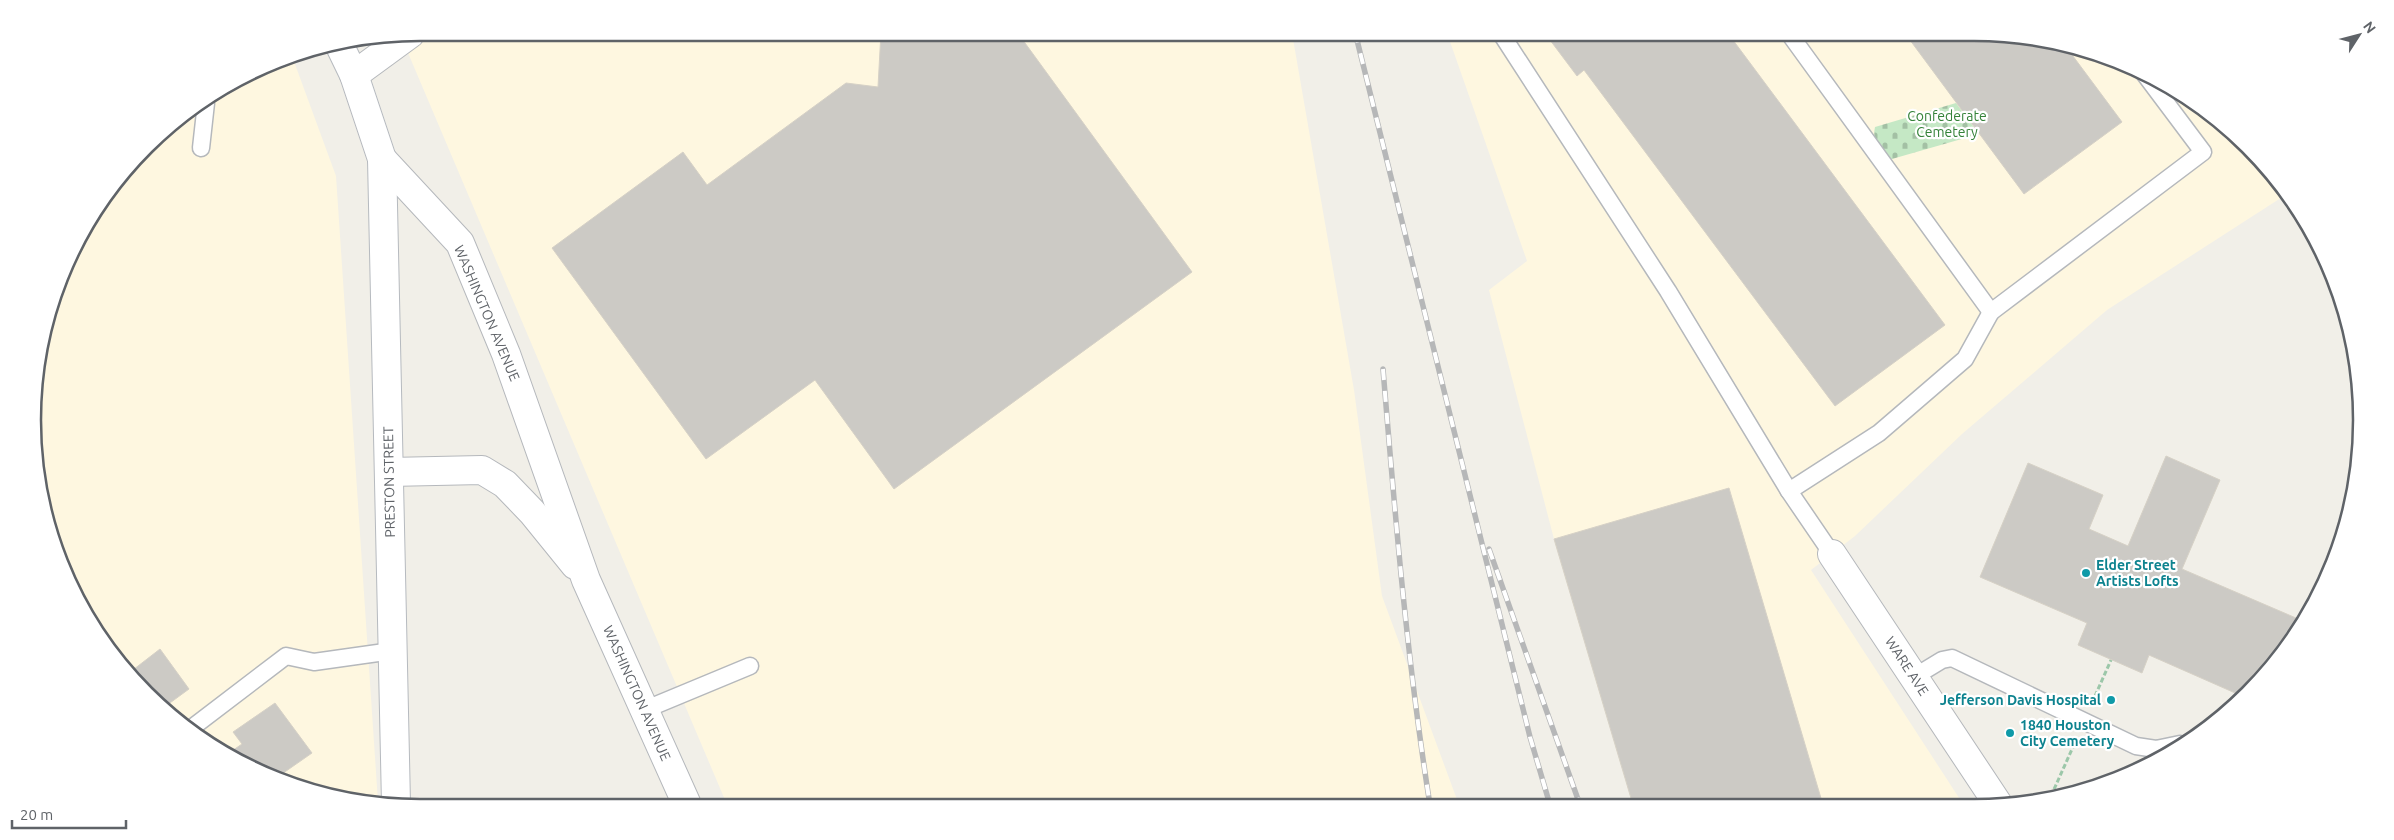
<svg xmlns="http://www.w3.org/2000/svg" width="2394" height="840" viewBox="0 0 2394 840" font-family="Ubuntu,sans-serif">
<defs>
<pattern id="cemetery-stones" width="16" height="16" patternUnits="userSpaceOnUse" patternTransform="scale(1.25)"><rect width="16" height="16" fill="#c5e8c5"/><path d="M2 7V4a2 2 0 0 1 4 0v3zM10 15v-3a2 2 0 0 1 4 0v3z" fill="#a3c0a4"/></pattern>
</defs>
<rect width="100%" height="100%" fill="#f1efe8"/>
<g fill="#fef7e0">
<path d="M420,32L1292,33L1354,390L1382,596L1459,805L728,807L400,34Z"/>
<path d="M1974,32L2074,46L2145,72L2210,112L2265,164L2287,194L2107,310L1962,434L1855,536L1811,570L1963,804L1633,805L1554,539L1489,290L1527,261L1447,33Z"/>
<path d="M292,56L336,176L378,802L320,794L204,742L146,694L98,636L46,520L33,446L36,370L73,248L113,184L164,129L272,62Z"/>
</g>
<path fill="url(#cemetery-stones)" d="M1956,103L1979,134L1885,161C1878,151 1872,138 1875,127Z"/>
<g fill="#cccac5" stroke="#d6d1c6">
<path d="M881,32H1017L1192,272L894,489L815,380L706,459L552,248L683,152L707,185L846,83L878,87Z"/>
<path d="M1544,32H1727L1945,325L1835,406L1584,70L1577,76Z"/>
<path d="M1904,32H1974L2064,44L2122,122L2024,194Z"/>
<path d="M2166,456L2220,480L2182,569L2296,618L2285,643L2242,696L2149,655L2142,673L2078,645L2087,623L1980,577L2028,463L2103,495L2089,529L2128,546Z"/>
<path d="M1729,488L1823,805H1633L1554,539Z"/>
<path d="M160,649L189,689L163,708L146,694L129,673Z"/>
<path d="M275,703L312,753L279,776L229,753L242,744L233,732Z"/>
</g>
<g fill="none" stroke-linecap="round" stroke-linejoin="round">
<defs>
<g id="lane">
<path d="M1500,32L1668,291L1789,491L1832,554"/>
<path d="M1788,32L1991,312L2203,152L2143,72"/>
<path d="M201,148L206,103"/>
<path d="M1789,491L1879,433L1965,359L1991,312"/>
<path d="M1914,677L1942,660L1952,658L2136,746L2156,749L2180,744"/>
<path d="M644,710L750,666"/>
<path d="M189,730L286,656L314,662L392,651"/>
</g>
<g id="street">
<path d="M354,75L410,34"/>
<path d="M382,159L460,243L506,354L586,580L688,807"/>
<path d="M389,472L482,470L505,484L532,512L575,565"/>
<path d="M1832,554L1998,804"/>
</g>
<path id="secondary" d="M338,42L354,75L382,159L396,804"/>
</defs>
<use href="#lane" stroke="#b5b8bc" stroke-width="19"/>
<use href="#street" stroke="#b5b8bc" stroke-width="30"/>
<use href="#secondary" stroke="#b6babf" stroke-width="30"/>
<g stroke="#9cc7a9" stroke-width="3" stroke-dasharray="5 2.5" stroke-linecap="butt">
<path d="M2095,696L2111,660"/>
<path d="M2051,796L2073,747"/>
</g>
<use href="#lane" stroke="#fff" stroke-width="16"/>
<use href="#street" stroke="#fff" stroke-width="28"/>
<use href="#secondary" stroke="#fff" stroke-width="28"/>
<defs>
<g id="rail">
<path d="M1355,32L1530,737L1550,805"/>
<path d="M1383,369C1395,515 1407,661 1430,805"/>
<path d="M1489,549L1580,805"/>
</g>
</defs>
<use href="#rail" stroke="#b6b7b8" stroke-width="5.5"/>
<use href="#rail" stroke="#fff" stroke-width="4" stroke-dasharray="11" stroke-linecap="butt"/>
</g>
<g fill="#0f9aa8" stroke="#fff" stroke-width="2">
<circle cx="2086" cy="573" r="5"/>
<circle cx="2111" cy="700" r="5"/>
<circle cx="2010" cy="733" r="5"/>
</g>
<g text-anchor="middle" stroke-width="4.5" stroke-linejoin="round" paint-order="stroke">
<g font-size="14" fill="#348238" stroke="#fff">
<text x="1947" y="121">Confederate<tspan x="1947" dy="16">Cemetery</tspan></text>
</g>
<g font-size="14" fill="#5f6368" stroke="#fff">
<text transform="translate(487 313) rotate(67)" y="5">WASHINGTON AVENUE</text>
<text transform="translate(389 482) rotate(-91)" y="5">PRESTON STREET</text>
<text transform="translate(1907 666) rotate(57)" y="5">WARE AVE</text>
<text transform="translate(637 693) rotate(66)" y="5">WASHINGTON AVENUE</text>
</g>
<g font-size="14" font-weight="bold" fill="#0d838f" stroke="#fff" text-anchor="start">
<text x="2096" y="570">Elder Street<tspan x="2096" dy="16">Artists Lofts</tspan></text>
<text x="2101" y="705" text-anchor="end">Jefferson Davis Hospital</text>
<text x="2020" y="730">1840 Houston<tspan x="2020" dy="16">City Cemetery</tspan></text>
</g>
</g>
<path d="M0 0H2394V840H0ZM420 41H1974A379 379 0 0 1 2353 420V420A379 379 0 0 1 1974 799H420A379 379 0 0 1 41 420V420A379 379 0 0 1 420 41Z" fill="#fff" fill-rule="evenodd"/>
<path fill="none" stroke="#5f6368" stroke-width="2.5" d="M420 41H1974A379 379 0 0 1 2353 420V420A379 379 0 0 1 1974 799H420A379 379 0 0 1 41 420V420A379 379 0 0 1 420 41Z"/>
<g transform="translate(2359 35) rotate(54)" stroke="#ffffff" stroke-width="4" paint-order="stroke">
<path d="M0-4L9 19L0 12L-9 19Z" fill="#5f6368"/>
<text y="-8" font-size="14" font-weight="bold" text-anchor="middle" fill="#5f6368">N</text>
</g>
<path d="M12 820v8h114v-8" fill="none" stroke="#5f6368" stroke-width="2.5"/>
<text x="20" y="820" font-size="15" fill="#5f6368" stroke="#ffffff" stroke-width="4" paint-order="stroke">20 m</text>
</svg>
